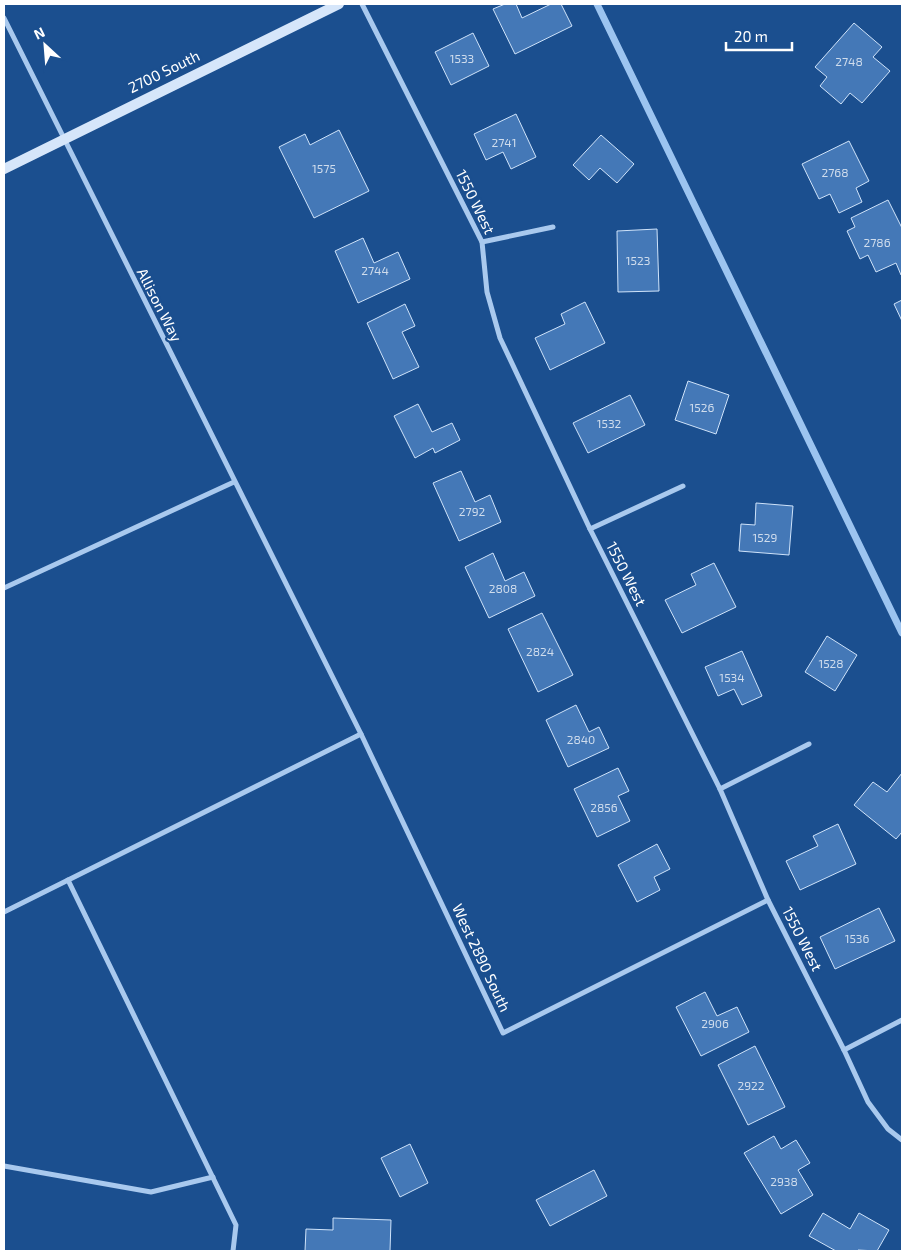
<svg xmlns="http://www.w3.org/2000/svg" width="906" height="1255" viewBox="0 0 906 1255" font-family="'Exo 2',sans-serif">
<rect width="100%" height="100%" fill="#1b4f8f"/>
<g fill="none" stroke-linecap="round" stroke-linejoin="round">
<path stroke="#9cc4f0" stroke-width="7" d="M597,4L902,633"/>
</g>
<g fill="#4478b7" stroke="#cfe3fa">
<path d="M505,4H516L522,18L551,4H561L572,26L515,54L493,9Z"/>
<path d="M854,23L882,47L873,57L890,71L862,103L850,93L841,104L820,86L827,77L815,67Z"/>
<path d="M473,33L489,66L451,85L435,52Z"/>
<path d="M516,114L536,157L511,169L503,152L486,160L474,134Z"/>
<path d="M339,130L369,191L314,218L279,147L305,134L310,145Z"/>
<path d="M601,135L634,164L617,183L600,168L589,180L573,165Z"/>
<path d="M849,141L869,181L856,188L862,202L839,213L830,194L819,199L802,164Z"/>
<path d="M888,200L902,228V274L901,275L896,263L876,272L868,255L860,259L847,231L855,227L851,218Z"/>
<path d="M657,229L659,291L618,292L617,231Z"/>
<path d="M363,238L374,263L398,252L410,279L358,303L335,251Z"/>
<path d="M902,300V321L894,304Z"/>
<path d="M585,302L605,343L550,370L535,338L565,324L561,314Z"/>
<path d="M405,304L415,326L402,332L419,367L393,379L367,323Z"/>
<path d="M688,381L729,395L716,434L675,420Z"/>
<path d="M630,395L645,425L588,453L573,423Z"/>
<path d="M418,404L432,432L452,423L460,440L435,453L433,448L415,458L394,416Z"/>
<path d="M461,471L475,502L490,495L501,522L459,541L433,483Z"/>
<path d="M756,503L793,506L789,555L739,551L741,524L755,525Z"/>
<path d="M493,553L505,581L524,572L535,596L489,618L465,567Z"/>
<path d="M714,563L736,607L682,633L665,600L696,585L691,574Z"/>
<path d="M542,613L573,675L538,692L508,629Z"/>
<path d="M827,636L857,655L835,691L805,672Z"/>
<path d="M742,651L762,696L742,705L734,689L718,696L705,667Z"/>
<path d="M576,705L589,732L599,727L609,748L568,767L546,720Z"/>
<path d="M618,768L629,791L618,796L630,821L597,837L574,789Z"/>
<path d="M902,773V832L896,839L854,805L873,782L887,792Z"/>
<path d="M838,824L856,864L800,890L786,861L818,846L813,836Z"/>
<path d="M657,844L670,869L654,877L660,890L637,902L618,865Z"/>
<path d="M879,908L895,941L835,969L820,937Z"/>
<path d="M705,992L717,1016L737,1007L749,1032L701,1056L676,1007Z"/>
<path d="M755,1046L785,1107L748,1125L718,1065Z"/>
<path d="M774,1136L781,1149L796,1140L810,1163L798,1170L813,1195L781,1214L744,1153Z"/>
<path d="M410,1144L428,1183L400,1197L381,1158Z"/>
<path d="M594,1170L607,1196L550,1226L536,1200Z"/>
<path d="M823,1213L850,1229L859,1213L889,1230L877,1251L858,1250L857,1251H836L809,1236Z"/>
<path d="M333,1218L391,1220L390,1251H305L306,1229L333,1230Z"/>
</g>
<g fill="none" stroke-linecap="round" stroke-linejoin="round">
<g stroke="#a9c9ee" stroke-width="5">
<path d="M362,4L482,242L487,292L500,338L590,529L720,789L768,900L844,1050L868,1102L888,1129L902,1140"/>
<path d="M4,18L361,734L503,1033L768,900"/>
<path d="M482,242L553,227"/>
<path d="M590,529L683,486"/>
<path d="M4,588L234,482"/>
<path d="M720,789L809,744"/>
<path d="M68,880L236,1225L233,1251"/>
<path d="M4,912L361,734"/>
<path d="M844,1050L902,1020"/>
<path d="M4,1166L151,1192L213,1177"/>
</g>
<path stroke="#d6e6fa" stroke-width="10" d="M4,169L339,4"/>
</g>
<g text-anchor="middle" stroke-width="4.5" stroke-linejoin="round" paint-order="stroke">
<g font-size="12" fill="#d0dded">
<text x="462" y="63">1533</text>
<text x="849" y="66">2748</text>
<text x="504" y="147">2741</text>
<text x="324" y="173">1575</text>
<text x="835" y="177">2768</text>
<text x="877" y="247">2786</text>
<text x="638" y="265">1523</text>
<text x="375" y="275">2744</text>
<text x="702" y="412">1526</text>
<text x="609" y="428">1532</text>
<text x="472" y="516">2792</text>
<text x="765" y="542">1529</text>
<text x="503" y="593">2808</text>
<text x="540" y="656">2824</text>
<text x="831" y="668">1528</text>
<text x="732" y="682">1534</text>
<text x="581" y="744">2840</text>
<text x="604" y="812">2856</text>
<text x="857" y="943">1536</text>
<text x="715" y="1028">2906</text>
<text x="751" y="1090">2922</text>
<text x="784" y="1186">2938</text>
</g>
<g font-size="15" fill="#fff" stroke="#1b4f8f">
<text transform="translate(164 72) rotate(-26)" y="5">2700 South</text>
<text transform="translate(475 202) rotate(64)" y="5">1550 West</text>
<text transform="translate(159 305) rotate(63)" y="5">Allison Way</text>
<text transform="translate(626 574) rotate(63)" y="5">1550 West</text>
<text transform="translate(802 939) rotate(63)" y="5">1550 West</text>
<text transform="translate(481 958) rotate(65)" y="5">West 2890 South</text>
</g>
</g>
<rect width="906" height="1255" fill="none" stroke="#ffffff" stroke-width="10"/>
<g transform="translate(45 45) rotate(334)" stroke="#1b4f8f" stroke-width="4" paint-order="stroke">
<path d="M0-4L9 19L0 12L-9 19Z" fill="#ffffff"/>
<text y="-8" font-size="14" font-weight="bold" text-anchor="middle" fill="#ffffff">N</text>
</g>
<path d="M726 42v8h66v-8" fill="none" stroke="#ffffff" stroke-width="2.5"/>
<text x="734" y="42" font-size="15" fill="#ffffff" stroke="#1b4f8f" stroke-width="4" paint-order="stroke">20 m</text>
</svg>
